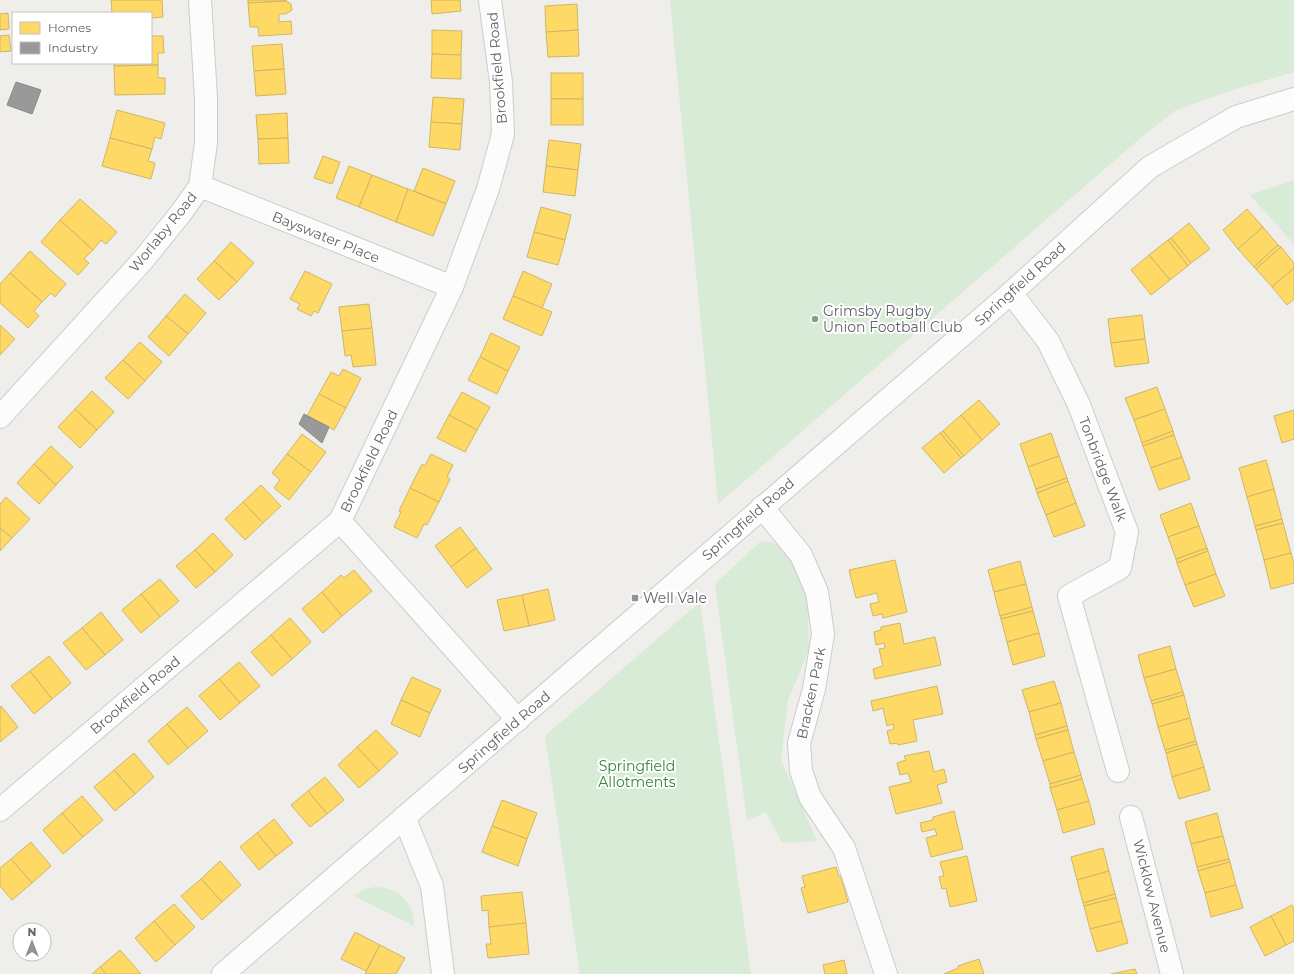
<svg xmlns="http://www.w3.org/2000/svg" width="1294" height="974" viewBox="0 0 1294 974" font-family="Montserrat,sans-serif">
<rect width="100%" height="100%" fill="#efeeea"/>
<g fill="#d8ebd6">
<path d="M670,0H1294V72L1233,90L1176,110L1144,135L718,504Z"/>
<path d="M1294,180V244L1250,195Z"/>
<path d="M761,541L780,544L790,555L807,591L809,650L788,700L781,760L817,841L782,843L766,812L747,821L715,584Z"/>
<path d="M700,602L751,974H580L545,736Z"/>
<path d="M375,887C398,887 414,903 414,926L354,896L363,890Z"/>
</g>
<g fill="#ffd966" stroke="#cfb667">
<path d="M111,0H162L163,17L151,18V13H112Z"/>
<path d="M248,0H286V1L248,3Z"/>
<path d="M431,0H460L461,11L432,14Z"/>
<path d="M286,1L291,4L292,10L286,14H279V22L291,21L292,34L259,36L258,27H250L248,3Z"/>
<path d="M577,4L578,30L546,32L545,6Z"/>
<path d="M8,13L9,29L0,30V14Z"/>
<path d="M432,30L462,31L461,55L432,54Z"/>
<path d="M578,30L579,56L548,57L546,32Z"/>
<path d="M9,35L11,51L0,52V36Z"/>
<path d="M151,36H163L164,53H158V65L114,66V63H151Z"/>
<path d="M282,44L284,69L254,71L252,46Z"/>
<path d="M432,54L461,55V79L431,78Z"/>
<path d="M158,65V78H165V94L115,95L114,66Z"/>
<path d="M284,69L286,94L256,96L254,71Z"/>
<rect x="551" y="73" width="32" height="26"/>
<path d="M433,97L464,99L462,124L431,122Z"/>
<rect x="551" y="99" width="32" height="26"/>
<path d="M117,110L165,123L161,139L155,137L152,149L110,138Z"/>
<path d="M287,113L288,138L258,139L256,115Z"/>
<path d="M431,122L462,124L460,150L429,147Z"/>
<path d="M110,138L152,149L148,161L155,163L151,179L102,166Z"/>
<path d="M288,138L289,163L259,164L258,139Z"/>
<path d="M549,140L581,144L578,170L546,166Z"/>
<path d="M323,156L340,162L332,184L314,178Z"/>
<path d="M349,166L372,175L359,207L336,198Z"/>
<path d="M546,166L578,170L575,196L543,192Z"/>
<path d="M423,168L455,181L446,204L414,191Z"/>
<path d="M372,175L408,189L396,222L359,207Z"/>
<path d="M408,189L446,204L433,236L396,222Z"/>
<path d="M80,199L117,232L106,244L101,240L93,250L60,220Z"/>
<path d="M541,207L571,215L565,240L534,232Z"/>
<path d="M1247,209L1263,227L1238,249L1223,230Z"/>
<path d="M60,220L93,250L84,259L89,263L78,275L41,242Z"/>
<path d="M1189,223L1210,249L1191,263L1171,238Z"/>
<path d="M1263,227L1278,245L1254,267L1238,249Z"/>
<path d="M534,232L565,240L558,265L527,257Z"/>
<path d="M1171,238L1191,263L1188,266L1168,240Z"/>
<path d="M1168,240L1188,266L1170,280L1149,255Z"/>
<path d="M231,242L254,263L237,282L214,261Z"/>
<path d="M1278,245L1281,247L1256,269L1254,267Z"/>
<path d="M1281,247L1294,263V268L1272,287L1256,269Z"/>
<path d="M30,251L66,284L55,297L51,293L42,302L10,273Z"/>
<path d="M1149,255L1170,280L1151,295L1131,270Z"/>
<path d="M214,261L237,282L219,300L197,279Z"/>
<path d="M1294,268V299L1287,305L1272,287Z"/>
<path d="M305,271L332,284L318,313L314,311L311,316L297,309L300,304L290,299Z"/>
<path d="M523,271L552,284L542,308L513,296Z"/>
<path d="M10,273L42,302L34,311L39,316L28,328L0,303V284Z"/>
<path d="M185,294L206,313L188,334L166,316Z"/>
<path d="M513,296L552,312L542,336L503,319Z"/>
<path d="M369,304L372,328L342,331L339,307Z"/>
<path d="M1142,315L1145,339L1111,343L1108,319Z"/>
<path d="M166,316L188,334L169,356L148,337Z"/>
<path d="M0,325L15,339L0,355Z"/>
<path d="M372,328L376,365L353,367L351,355L345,356L342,331Z"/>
<path d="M491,333L520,347L508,371L480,357Z"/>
<path d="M1145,339L1149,363L1115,367L1111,343Z"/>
<path d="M140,342L162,362L145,381L123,360Z"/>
<path d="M480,357L508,371L497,394L468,380Z"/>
<path d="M123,360L145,381L128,399L105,378Z"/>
<path d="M343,369L361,378L346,408L319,394L331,372L339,376Z"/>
<path d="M1157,387L1165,409L1134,420L1125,398Z"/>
<path d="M92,391L114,412L97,430L75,409Z"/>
<path d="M462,392L490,407L477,430L449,415Z"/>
<path d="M319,394L346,408L334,430L307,416Z"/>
<path d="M979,400L1000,424L982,440L961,415Z"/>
<path d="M75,409L97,430L80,448L58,427Z"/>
<path d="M1165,409L1173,431L1142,443L1134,420Z"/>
<path d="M1294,410V439L1282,443L1274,416Z"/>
<path d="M449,415L477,430L465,452L437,438Z"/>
<path d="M961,415L982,440L964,456L943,431Z"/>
<path d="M943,431L964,456L961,458L940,433Z"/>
<path d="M1173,431L1174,435L1143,446L1142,443Z"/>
<path d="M940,433L961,458L944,473L922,448Z"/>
<path d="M1051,433L1059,456L1028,467L1020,444Z"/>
<path d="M302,434L326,452L311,472L287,454Z"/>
<path d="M1174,435L1182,457L1151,468L1143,446Z"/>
<path d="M51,446L73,467L56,485L34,464Z"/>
<path d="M287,454L311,472L289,500L274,488L280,480L272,473Z"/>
<path d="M431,454L453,465L447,477L450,479L439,502L410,488L422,464L425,466Z"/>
<path d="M1059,456L1067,478L1036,489L1028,467Z"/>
<path d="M1182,457L1190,479L1159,490L1151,468Z"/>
<path d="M1266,460L1274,489L1247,497L1239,468Z"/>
<path d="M34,464L56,485L39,504L17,483Z"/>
<path d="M1067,478L1068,481L1037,493L1036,489Z"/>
<path d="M1068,481L1076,503L1046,515L1037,493Z"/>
<path d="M261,485L281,506L263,523L243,502Z"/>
<path d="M410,488L439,502L427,525L424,524L417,538L394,527L401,512L399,511Z"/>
<path d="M1274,489L1282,519L1255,526L1247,497Z"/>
<path d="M6,497L30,519L12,538L0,528V504Z"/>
<path d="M243,502L263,523L245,540L225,519Z"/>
<path d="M1076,503L1085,526L1054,537L1046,515Z"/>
<path d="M1191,503L1199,526L1168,537L1160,515Z"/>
<path d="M1282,519L1283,523L1256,530L1255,526Z"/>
<path d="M1283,523L1291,553L1264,560L1256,530Z"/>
<path d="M1199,526L1207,548L1176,559L1168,537Z"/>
<path d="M460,527L476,548L451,567L435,546Z"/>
<path d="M0,528L12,538L0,551Z"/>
<path d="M213,533L233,555L215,572L195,550Z"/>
<path d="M476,548L492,569L467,588L451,567Z"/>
<path d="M1207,548L1208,551L1177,563L1176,559Z"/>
<path d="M195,550L215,572L196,588L176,566Z"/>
<path d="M1208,551L1216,574L1185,585L1177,563Z"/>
<path d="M1291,553L1294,564V583L1271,589L1264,560Z"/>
<path d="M895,560L907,612L883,618L882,614L873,616L870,604L879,602L877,593L856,598L849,570Z"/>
<path d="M1020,561L1026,584L994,592L988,570Z"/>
<path d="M354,570L372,591L342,616L322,592L341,575L344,578Z"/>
<path d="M1216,574L1225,596L1194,607L1185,585Z"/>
<path d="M160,579L179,601L160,617L141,594Z"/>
<path d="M1026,584L1032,607L1000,616L994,592Z"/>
<path d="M548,589L555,620L529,626L522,595Z"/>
<path d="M322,592L342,616L323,633L302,609Z"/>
<path d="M141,594L160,617L141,633L122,610Z"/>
<path d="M522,595L529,626L504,631L497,600Z"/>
<path d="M1032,607L1033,611L1001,619L1000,616Z"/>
<path d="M1033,611L1039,633L1007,642L1001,619Z"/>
<path d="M101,612L123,640L105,655L82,628Z"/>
<path d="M290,618L311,642L292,659L271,635Z"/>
<path d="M900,623L904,644L935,637L941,665L875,679L873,669L883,666L879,649L885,648L884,643L876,645L874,632L881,630V627Z"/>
<path d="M82,628L105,655L86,670L63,643Z"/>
<path d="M1039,633L1045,656L1013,665L1007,642Z"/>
<path d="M271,635L292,659L272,676L251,652Z"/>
<path d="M1170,646L1176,669L1144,678L1138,655Z"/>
<path d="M49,656L71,683L52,699L30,671Z"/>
<path d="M239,662L260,686L240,703L219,679Z"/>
<path d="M1176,669L1183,692L1151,701L1144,678Z"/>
<path d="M30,671L52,699L34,714L11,686Z"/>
<path d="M412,677L441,690L430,713L401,700Z"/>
<path d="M219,679L240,703L220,720L199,696Z"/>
<path d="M1054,681L1061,703L1029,712L1022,690Z"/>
<path d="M937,686L943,714L913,720L917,741L898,745L897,743L890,744L887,731L894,729L893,724L887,726L883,708L873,711L871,701Z"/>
<path d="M1183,692L1184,695L1152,704L1151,701Z"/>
<path d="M1184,695L1190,718L1158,727L1152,704Z"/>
<path d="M401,700L430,713L420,737L391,724Z"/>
<path d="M1061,703L1067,726L1035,735L1029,712Z"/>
<path d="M1,706L18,727L0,742V707Z"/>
<path d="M187,707L208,731L188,748L167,724Z"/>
<path d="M1190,718L1196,741L1165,750L1158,727Z"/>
<path d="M167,724L188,748L168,765L148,741Z"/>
<path d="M1067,726L1068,730L1036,739L1035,735Z"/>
<path d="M376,730L398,753L379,771L357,747Z"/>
<path d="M1068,730L1074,752L1043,761L1036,739Z"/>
<path d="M1196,741L1197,744L1166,753L1165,750Z"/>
<path d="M1197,744L1204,767L1172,777L1166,753Z"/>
<path d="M357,747L379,771L359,788L338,765Z"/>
<path d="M929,751L934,772L944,769L947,782L937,785L942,803L896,814L889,787L911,782L908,773L900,775L897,763L906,760L904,756Z"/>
<path d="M1074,752L1081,775L1050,784L1043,761Z"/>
<path d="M134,753L154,777L135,794L114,770Z"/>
<path d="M1204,767L1210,790L1179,799L1172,777Z"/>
<path d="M114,770L135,794L115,811L94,787Z"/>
<path d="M1081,775L1082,779L1050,788V784Z"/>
<path d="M325,777L344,800L327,814L308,791Z"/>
<path d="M1082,779L1089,801L1057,810L1050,788Z"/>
<path d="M308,791L327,814L310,827L291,805Z"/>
<path d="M82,796L103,820L83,837L62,813Z"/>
<path d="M502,800L537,813L527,839L492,826Z"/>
<path d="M1089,801L1095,824L1063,833L1057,810Z"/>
<path d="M954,811L963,849L931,857L926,838L937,835L935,829L922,832L920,823L933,820V817Z"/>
<path d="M62,813L83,837L63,854L43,830Z"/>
<path d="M1217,813L1223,836L1191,844L1185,822Z"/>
<path d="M274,819L293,843L276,856L257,833Z"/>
<path d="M492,826L527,839L518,866L482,852Z"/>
<path d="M257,833L276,856L259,870L240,847Z"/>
<path d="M1223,836L1229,859L1197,867L1191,844Z"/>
<path d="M31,842L51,866L32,883L11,859Z"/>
<path d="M1103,848L1109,871L1077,880L1071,857Z"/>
<path d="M967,856L977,901L950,907L946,888L942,889L939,877L944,876L940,862Z"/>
<path d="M11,859L32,883L12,900L0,886V868Z"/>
<path d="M1229,859L1230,862L1198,871L1197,867Z"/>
<path d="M220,861L241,885L222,902L201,879Z"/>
<path d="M1230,862L1236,885L1205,893L1198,871Z"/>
<path d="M836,867L839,877H841L848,902L808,913L801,888L805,887L802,876Z"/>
<path d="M1109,871L1115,894L1083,903L1077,880Z"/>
<path d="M201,879L222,902L202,920L181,896Z"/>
<path d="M1236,885L1243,908L1211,917L1205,893Z"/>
<path d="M522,892L526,923L489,927L488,910L482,911L481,896Z"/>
<path d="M1115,894L1116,898L1084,906L1083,903Z"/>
<path d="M1116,898L1122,921L1090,929L1084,906Z"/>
<path d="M174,904L195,927L175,945L154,921Z"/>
<path d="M1292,905L1294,909V941L1286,945L1271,916Z"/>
<path d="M1271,916L1286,945L1265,956L1250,927Z"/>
<path d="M154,921L175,945L156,962L135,938Z"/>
<path d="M1122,921L1128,943L1097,952L1090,929Z"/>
<path d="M526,923L529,954L488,958L486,944H491L489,927Z"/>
<path d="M355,932L380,945L366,971L341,959Z"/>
<path d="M380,945L405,958L396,974H365Z"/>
<path d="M120,950L141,974H106L100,967Z"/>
<path d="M979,959L984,974H944L958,968V966Z"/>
<path d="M844,960L847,974H825L823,965Z"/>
<path d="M100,967L106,974H92Z"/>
<path d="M1135,969L1137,974H1111Z"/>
</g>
<g fill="#999" stroke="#88898a">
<path d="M16,82L41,90L32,114L7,105Z"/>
<path d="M304,414L329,427L322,443L299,424Z"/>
</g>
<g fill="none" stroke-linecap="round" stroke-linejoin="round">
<defs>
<g id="minor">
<path d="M200,186L452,287"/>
<path d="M1011,293L1048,341L1079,405L1127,532L1120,568L1069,596L1118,771"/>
<path d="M0,417L143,260L181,213L200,186L206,143V98L200,0"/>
<path d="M762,507L801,555L817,592L823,634L814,689L799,743L801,771L810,797L844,848L886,974"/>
<path d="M340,521L518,720"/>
<path d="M0,810L340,521L452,287L488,189L503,134L501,82L490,0"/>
<path d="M404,817L432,886L443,974"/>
<path d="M1131,817L1172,974"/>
<path d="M223,974L1011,293L1150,167L1236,117L1294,99"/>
</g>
</defs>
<use href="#minor" stroke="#cbcccc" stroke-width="24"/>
<use href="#minor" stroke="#fdfcfc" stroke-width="22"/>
</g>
<g fill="#919496" stroke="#fff" stroke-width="1.5">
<circle cx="815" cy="319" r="4"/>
<rect x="631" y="594" width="8" height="8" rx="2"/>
</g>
<g text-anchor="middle" stroke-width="4" stroke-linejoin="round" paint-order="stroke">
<g font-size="14" fill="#5f6368" stroke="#fff">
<text transform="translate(497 68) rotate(-95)" y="5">Brookfield Road</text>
<text transform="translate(163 232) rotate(-51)" y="5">Worlaby Road</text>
<text transform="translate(326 237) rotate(22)" y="5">Bayswater Place</text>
<text transform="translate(1020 284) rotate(-42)" y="5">Springfield Road</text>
<text transform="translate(369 461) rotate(-64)" y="5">Brookfield Road</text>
<text transform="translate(1103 469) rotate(69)" y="5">Tonbridge Walk</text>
<text transform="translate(748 519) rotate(-41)" y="5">Springfield Road</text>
<text transform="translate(811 693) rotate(-78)" y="5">Bracken Park</text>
<text transform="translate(135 695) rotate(-40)" y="5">Brookfield Road</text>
<text transform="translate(504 732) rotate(-41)" y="5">Springfield Road</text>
<text transform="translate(1152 896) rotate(76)" y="5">Wicklow Avenue</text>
</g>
<g font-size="14" fill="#5f6368" stroke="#fff" text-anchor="start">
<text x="823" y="316">Grimsby Rugby<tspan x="823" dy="16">Union Football Club</tspan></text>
<text x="643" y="603">Well Vale</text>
</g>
<g font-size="14" fill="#348238" stroke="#fff">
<text x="637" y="771">Springfield<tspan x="637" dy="16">Allotments</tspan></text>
</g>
</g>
<rect x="12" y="12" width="140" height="52" fill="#ffffff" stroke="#bfc1c3"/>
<rect x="20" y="22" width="20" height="12" fill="#ffd966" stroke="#bfc1c3"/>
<text x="48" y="32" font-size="12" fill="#5f6368">Homes</text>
<rect x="20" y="42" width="20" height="12" fill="#999999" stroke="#bfc1c3"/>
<text x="48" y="52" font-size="12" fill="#5f6368">Industry</text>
<g transform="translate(32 942)"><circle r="19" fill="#ffffff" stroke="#bfc1c3"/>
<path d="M0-3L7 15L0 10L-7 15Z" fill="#919496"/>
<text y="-6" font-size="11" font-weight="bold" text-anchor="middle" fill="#5f6368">N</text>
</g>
</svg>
